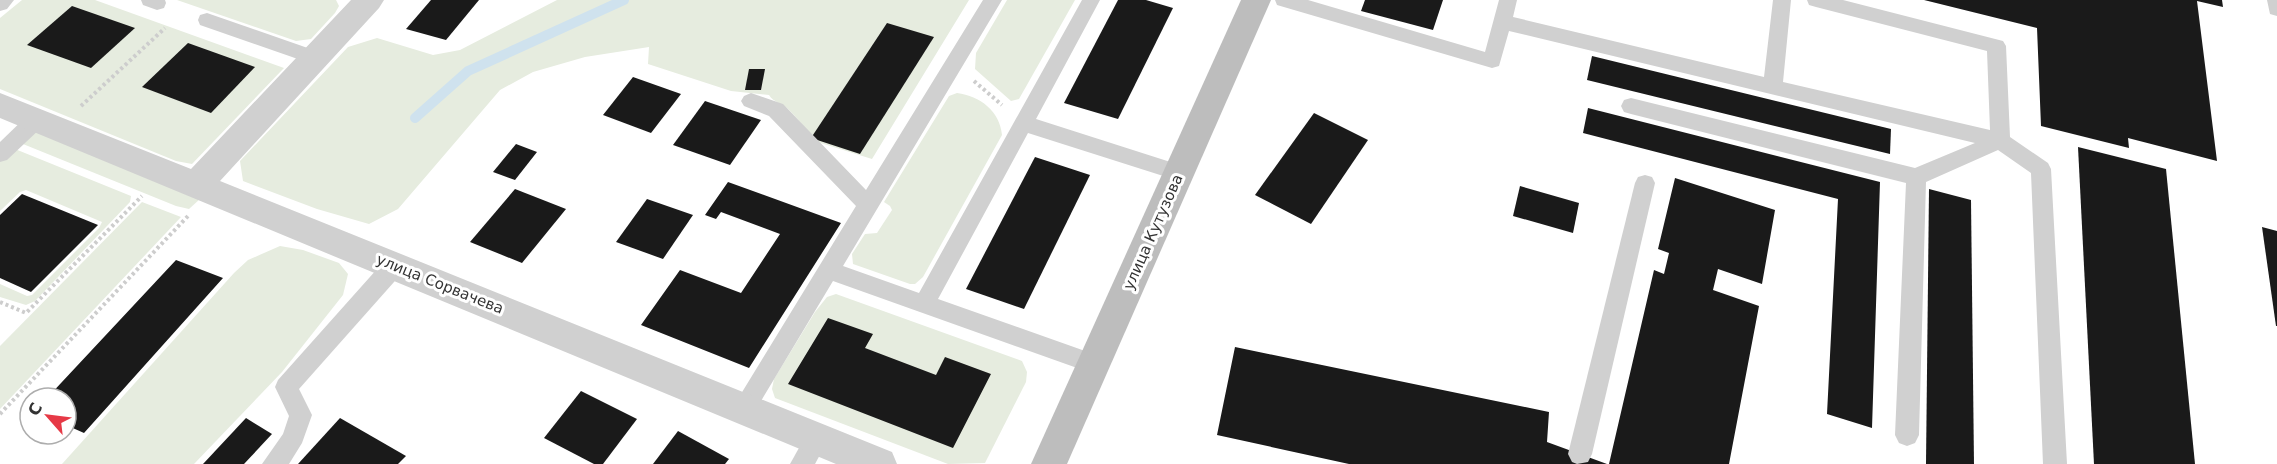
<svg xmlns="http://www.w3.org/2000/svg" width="2277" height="464" viewBox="0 0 2277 464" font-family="'DejaVu Sans',sans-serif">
<rect width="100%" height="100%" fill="#fff"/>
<g fill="#e6ecdf">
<path d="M22,0H95L284,68L192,164L176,161L0,89V18Z"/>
<path d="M177,0H336L339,6L335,13L311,39L296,41Z"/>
<path d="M557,0H969L872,159L811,140C808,129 796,117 788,109C782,103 774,103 769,95L731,91L648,64L649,47L585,57L533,72L500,90L398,209L369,224L317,209L243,181L240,161L348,47L377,38L433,55L460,50Z"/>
<path d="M1007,0H1075L1019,99L1011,101L975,69L976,53Z"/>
<path d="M957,93C980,96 1000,111 1002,135L923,277L915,284H910L853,264L852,254L865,234L877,233L892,210L890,206L884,202L949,96Z"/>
<path d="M34,129L201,198L189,209L176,206L18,142Z"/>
<path d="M15,149L131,196L130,202L35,301L26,305L0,297V284L27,296L32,295L99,228L102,222L26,190L20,192L0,211V160Z"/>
<path d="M142,202L181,217L0,409V346Z"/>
<path d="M280,246L303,250L339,263L348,274L343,295L282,372L194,464H62L234,273L248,260Z"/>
<path d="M836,294L1022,361L1027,372L1026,382L985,463L948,464L775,398L772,389L774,379L815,312L827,297Z"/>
</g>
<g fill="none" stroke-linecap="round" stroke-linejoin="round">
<path stroke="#cfe2ee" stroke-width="10" d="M415,118L468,71L624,0"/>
</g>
<g fill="#1a1a1a">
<path d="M431,0H479L446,40L406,29Z"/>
<path d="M1118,0H1146L1173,8L1118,119L1064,103Z"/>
<path d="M1365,0H1443L1433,30L1361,11Z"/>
<path d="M1924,0H2222L2223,7L2197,1L2217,161L2128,138L2129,148L2041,126L2037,28Z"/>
<path d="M72,6L135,28L91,68L27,45Z"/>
<path d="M887,23L934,37L860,154L811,138Z"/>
<path d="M188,43L255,67L211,113L142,87Z"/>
<path d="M1592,56L1891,129L1890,154L1587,80Z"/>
<path d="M749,69H765L761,90H745Z"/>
<path d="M633,77L681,94L651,133L603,115Z"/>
<path d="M705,101L761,120L730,165L673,145Z"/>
<path d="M1588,108L1880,182L1872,428L1827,414L1838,199L1583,133Z"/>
<path d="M1314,113L1368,140L1311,224L1255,195Z"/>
<path d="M516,144L537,152L515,180L493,172Z"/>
<path d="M2078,147L2166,169L2195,464H2094Z"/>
<path d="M1035,157L1090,175L1024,309L966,289Z"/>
<path d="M1675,178L1775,210L1762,284L1718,269L1713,290L1759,306L1729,464H1609L1654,270L1664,274L1669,253L1658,249Z"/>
<path d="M728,182L841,223L749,368L641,325L680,270L741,293L780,234L721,212L716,219L705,215Z"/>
<path d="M1520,186L1579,203L1573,233L1513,216Z"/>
<path d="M515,189L566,209L522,263L470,242Z"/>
<path d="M1929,189L1971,200L1974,464H1926Z"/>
<path d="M22,194L98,225L31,292L0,278V215Z"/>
<path d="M647,199L693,215L663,259L616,242Z"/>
<path d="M2262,227L2277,231V326H2276Z"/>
<path d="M176,260L223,278L84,433L66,425V398H47Z"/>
<path d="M828,318L873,334L865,348L936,375L945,357L991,374L953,448L788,384Z"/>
<path d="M1235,347L1549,412L1547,442L1607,464H1349L1217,435Z"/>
<path d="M581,391L637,419L603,464H594L544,438Z"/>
<path d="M246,418L272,434L244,464H203Z"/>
<path d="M340,418L406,456L398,464H298Z"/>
<path d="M678,431L729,459L725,464H653Z"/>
</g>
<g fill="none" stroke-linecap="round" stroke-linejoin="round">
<g stroke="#cdcdcd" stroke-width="4" stroke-dasharray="3 3" stroke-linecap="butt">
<path d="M974,81L1002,105"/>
<path d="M81,106L165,28"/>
<path d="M0,302L26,313L142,196"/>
<path d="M0,414L188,216"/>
</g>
<g fill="#d0d0d0" fill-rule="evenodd">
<path d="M0,0H14L7,9L0,11Z"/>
<path d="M141,0H165L166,3L164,8L157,10L143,5Z"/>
<path d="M983,0H1002L843,266L919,293L1082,0H1100L1036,119L1186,167L1189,173L1186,179L1179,181L1028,133L938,299L1102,357L1105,364L1102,371L1094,374L833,281L752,416L744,420L736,416L733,409L736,402L856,206L769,116L744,106L741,101L744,96L751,93L783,104L866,190Z"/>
<path d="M1275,0H1308L1485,52L1499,0H1517L1513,17L1764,77L1773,0H1791L1783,82L1990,130L1987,51L1816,7L1809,5L1807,0H1843L2003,41L2006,46L2010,137L2048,163L2051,169L2067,464H2043L2031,173L1998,150L1926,182L1919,435L1915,443L1907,446L1899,443L1895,435L1906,183L1631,114L1624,112L1621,106L1624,100L1631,98L1915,168L1975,143L1509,31L1499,66L1492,68L1277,5Z"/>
<path d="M2267,0H2277V16L2270,14Z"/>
<path d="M207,13L322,53L325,58L322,63L315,65L200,25L198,20L200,15Z"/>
<path d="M36,112L43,114L46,120L43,126L7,160L0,162V142L29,114Z"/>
<path d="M1645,175L1652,177L1655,183L1592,454L1588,462L1577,464L1572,462L1568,454L1635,183L1638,177Z"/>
<path d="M394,257L402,259L405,266L402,273L299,389L312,415L302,443L289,464H262L283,434L289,416L275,387L278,380L386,259Z"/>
<path d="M817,427L825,430L829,438L815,464H790L809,430Z"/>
</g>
<path fill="#d0d0d0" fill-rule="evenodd" d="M351,0H384L379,8L220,181L892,452L897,464H836L0,118V93L191,169Z"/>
<path fill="#bdbdbd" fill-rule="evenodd" d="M1241,0H1271L1067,464H1031Z"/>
</g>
<g text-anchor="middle" stroke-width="6" stroke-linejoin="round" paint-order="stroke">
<g font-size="15" fill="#333" stroke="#fff">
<text transform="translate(1153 232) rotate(-66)" y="5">улица Кутузова</text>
<text transform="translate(440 284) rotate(22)" y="5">улица Сорвачева</text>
</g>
</g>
<g transform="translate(48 416) rotate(298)"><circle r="28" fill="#ffffff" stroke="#adadad" stroke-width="1.5"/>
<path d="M0-4.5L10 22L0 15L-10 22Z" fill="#e63946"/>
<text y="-9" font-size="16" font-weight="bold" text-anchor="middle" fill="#333333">С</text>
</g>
</svg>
